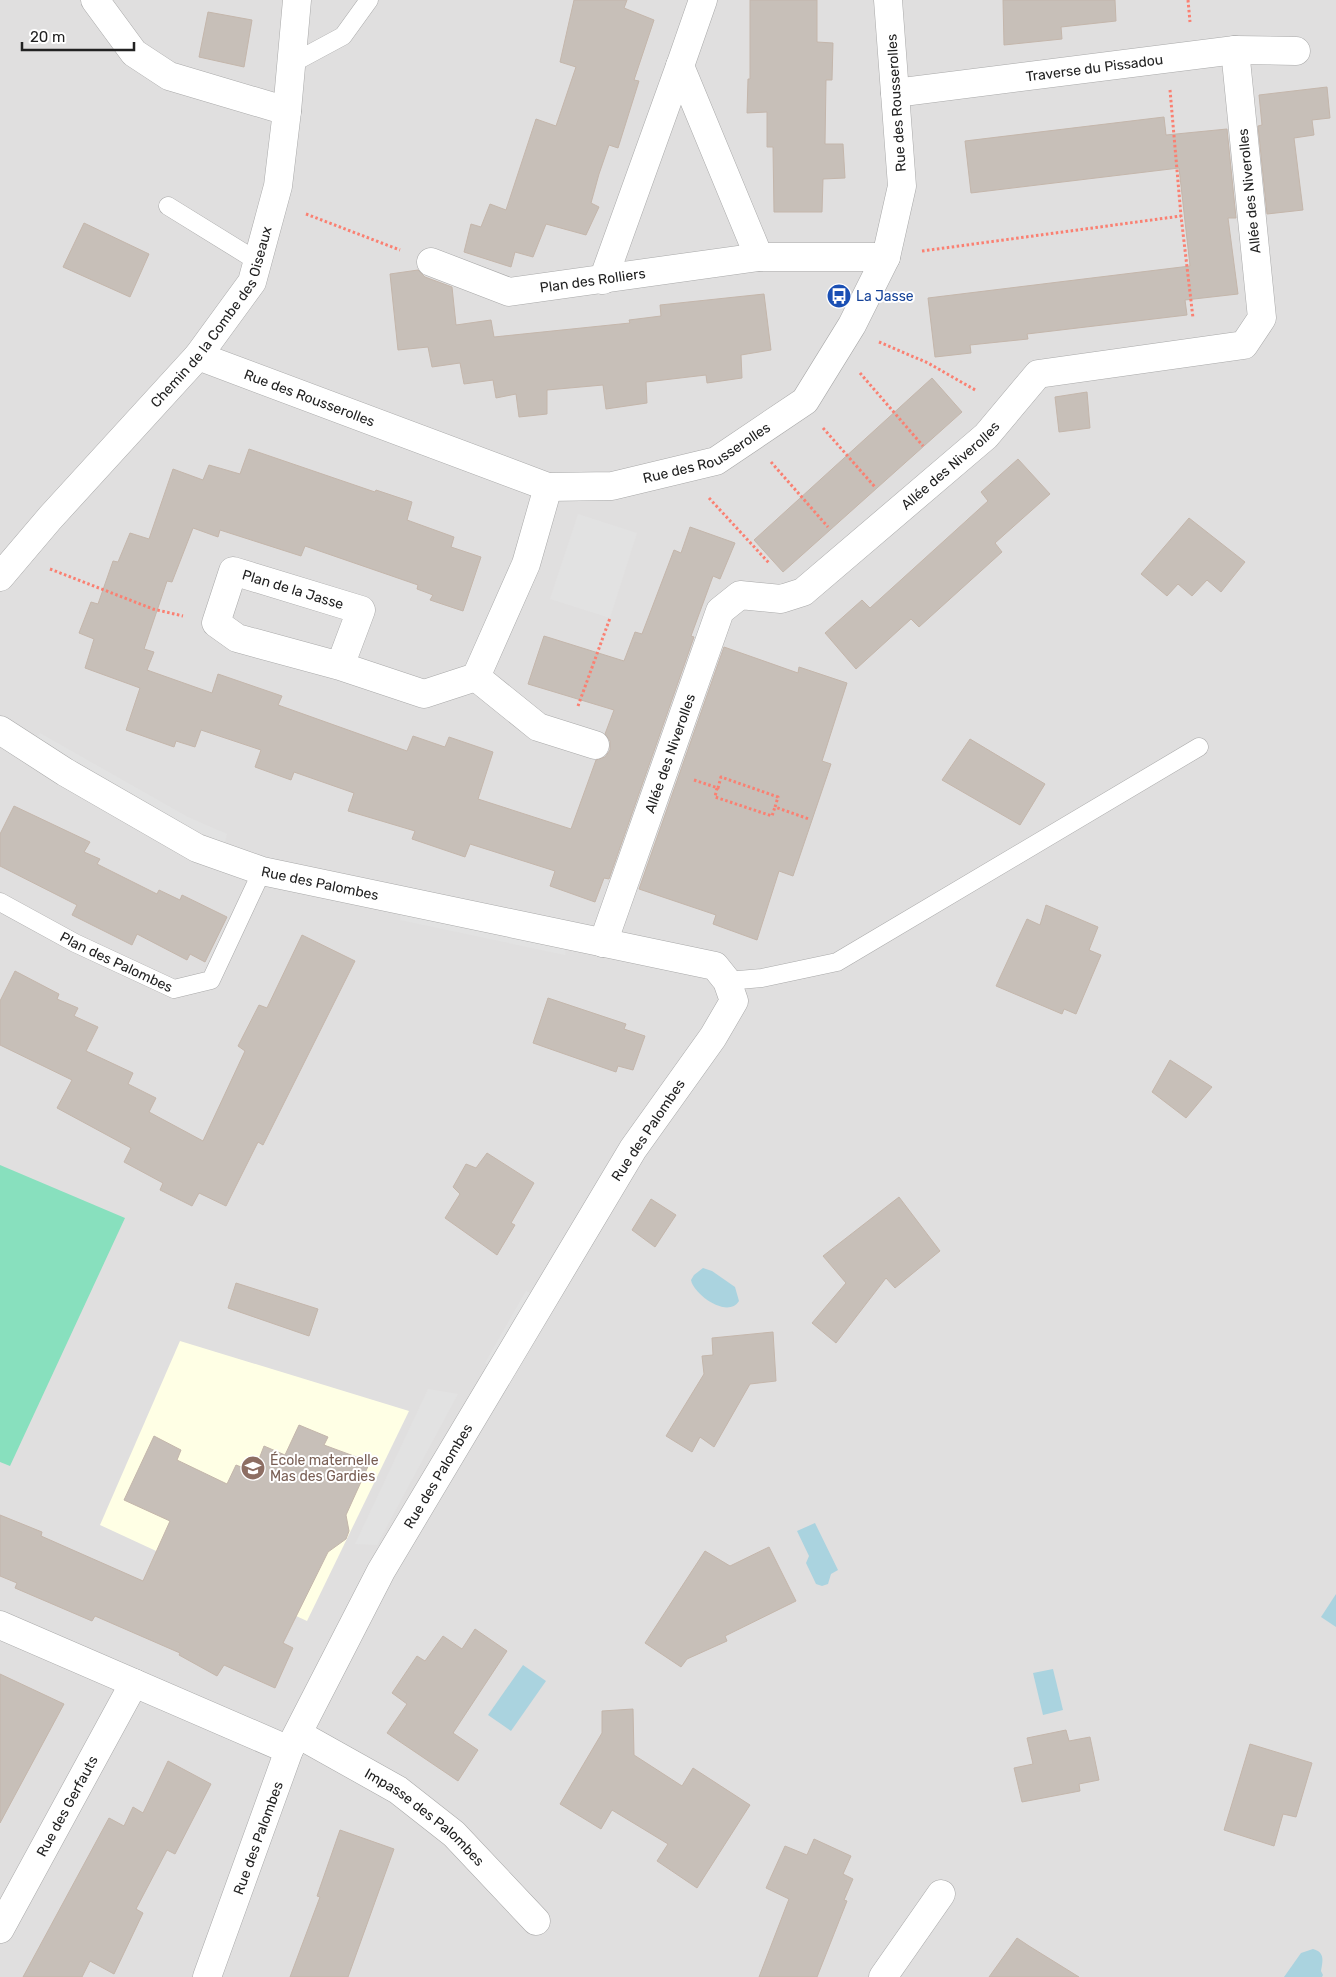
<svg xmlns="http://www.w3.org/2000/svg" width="1336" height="1977" viewBox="0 0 1336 1977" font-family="Rubik,sans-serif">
<rect width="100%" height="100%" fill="#f2efe9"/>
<rect fill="#e0dfdf" x="0" y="0" width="1336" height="1977"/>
<path fill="#ffffe5" d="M180,1341L409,1411L307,1621L100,1525Z"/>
<path fill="#88e0be" d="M0,1165L125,1218L10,1466L0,1462Z"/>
<g fill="#e2e2e2">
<path d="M578,514L637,533L610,618L550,599Z"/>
<path d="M40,733L188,817L227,834L225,843L185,827L35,740Z"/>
<path d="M401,909L567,942L565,955L400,920Z"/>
<path d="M526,1291L536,1296L493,1367L485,1363Z"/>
<path d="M428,1389L458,1394L377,1545L355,1544Z"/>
</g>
<g fill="#aad3df">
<path d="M703,1268L712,1271L735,1287L739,1301C728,1319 694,1295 691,1280L694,1275Z"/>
<path d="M815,1523L838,1570L831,1574L828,1584L822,1586L816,1584L806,1563L809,1556L797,1531Z"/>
<path d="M1336,1594V1627L1321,1617Z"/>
<path d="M523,1665L546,1681L511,1731L488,1715Z"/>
<path d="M1053,1669L1063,1710L1043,1715L1033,1673Z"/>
<path d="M1313,1949C1325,1952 1323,1961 1321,1971L1323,1975L1322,1977H1284L1301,1953Z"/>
</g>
<g fill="#c7bfb8" stroke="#c4b6ab">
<path d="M574,0H627L624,8L654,20L634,80L639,81L618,148L609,145L599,174L591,203L599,207L592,222L586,235L546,224L533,257L515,252L511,267L464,252L471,224L481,227L490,204L506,210L536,119L556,126L576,67L560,62Z"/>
<path d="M750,0H817V42L833,43L832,80H826L825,144H843L845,178L823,179L822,212H774L773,147H767V112L747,113L748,79H750Z"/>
<path d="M1003,0H1115L1116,21L1061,27L1062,39L1004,45Z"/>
<path d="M208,12L252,20L244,67L199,57Z"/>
<path d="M1327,87L1330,118L1312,120L1314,135L1294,138L1303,210L1267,214L1258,126L1262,125L1259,95Z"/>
<path d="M1164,117L1166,135L1227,129L1236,218H1228L1238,294L1185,300L1187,315L1027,334L1028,339L970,345L971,353L935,357L928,298L1190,266L1179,168L971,193L965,141Z"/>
<path d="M84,223L149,254L130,297L63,267Z"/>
<path d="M418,270L425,277L452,287L456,325L491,320L494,337L630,323L629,320L661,316L660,305L764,294L771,350L741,355L742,378L707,383L706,375L646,382L647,403L606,409L603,385L547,390V414L519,417L516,394L496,398L493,380L464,384L460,363L432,367L428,347L398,350L390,274Z"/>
<path d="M932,378L962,412L783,572L754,540Z"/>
<path d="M1087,392L1090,428L1059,432L1055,397Z"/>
<path d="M249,449L375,492L376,490L412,502L407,520L454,537L451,547L481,557L463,611L430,600L433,595L417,589L418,585L305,546L301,556L220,530L218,537L193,528L172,582L167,581L144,649L154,652L147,670L212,693L218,674L282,696L278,705L407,751L413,736L445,747L449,737L493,752L478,799L571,829L596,760L605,757L610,750V741L605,734L614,710L528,684L544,636L624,661L635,632L642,634L674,550L681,553L690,527L735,543L720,579L713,576L691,636L694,637L609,879L604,878L595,902L550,886L555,871L470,844L465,857L412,839L415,831L348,811L354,793L294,772L291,780L255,767L261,750L201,730L195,747L176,741L174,747L126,730L140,688L85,668L94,639L79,633L91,602L98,604L113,561L118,562L130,533L149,539L173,469L203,480L209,465L240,474Z"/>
<path d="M1018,459L1050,494L995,543L1002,552L919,627L911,619L856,669L825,633L862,600L870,608L988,501L981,492Z"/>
<path d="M1189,518L1245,562L1221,592L1207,580L1192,596L1178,584L1167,596L1141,574Z"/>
<path d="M724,647L798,673L799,667L847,683L822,761L831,764L793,876L779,871L757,940L713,924L716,915L639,889Z"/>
<path d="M970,739L1045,784L1020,825L942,780Z"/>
<path d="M14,806L90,842L84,852L100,859L97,864L157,894L159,890L180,900L182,895L227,917L205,962L190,954L187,960L137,934L132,945L72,915L77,905L0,866V834Z"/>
<path d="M1046,905L1098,927L1089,950L1101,955L1076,1014L1064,1009L1062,1014L996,986L1027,919L1040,925Z"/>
<path d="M302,935L355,961L263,1145L258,1142L226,1206L199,1193L192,1206L160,1190L163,1183L124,1162L131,1148L57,1108L72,1080L0,1045V1001L15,971L59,994L57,999L78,1008L74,1016L98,1027L86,1051L133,1073L128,1084L156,1098L149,1112L203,1141L245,1051L238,1046L259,1005L267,1008Z"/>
<path d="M548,998L626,1024L624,1029L645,1036L633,1070L618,1066L616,1072L533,1043Z"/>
<path d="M1170,1060L1212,1087L1186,1118L1152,1092Z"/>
<path d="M487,1153L534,1183L511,1223L515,1225L497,1255L445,1218L460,1194L453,1187L466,1164L476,1168Z"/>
<path d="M899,1197L940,1251L895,1288L886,1278L836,1343L812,1323L846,1283L823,1256Z"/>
<path d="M651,1199L676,1215L655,1247L632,1230Z"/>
<path d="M236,1283L318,1309L309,1336L228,1308Z"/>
<path d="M773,1332L776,1381L750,1384L714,1447L700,1437L692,1452L666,1436L704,1374L702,1356L713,1355L712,1338Z"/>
<path d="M299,1425L328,1437L324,1445L370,1462L346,1515L349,1531L346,1539L328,1552L283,1643L293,1648L275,1688L224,1665L217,1676L179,1655L180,1653L95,1616L92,1621L15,1588L17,1583L0,1576V1515L42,1532L41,1536L143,1581L170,1521L124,1500L154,1436L181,1450L177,1460L227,1484L236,1465L254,1472L264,1446L285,1455Z"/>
<path d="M769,1547L796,1601L725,1636L727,1641L687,1659L681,1667L645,1643L705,1551L730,1566Z"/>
<path d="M475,1629L507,1651L453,1733L478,1750L458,1781L387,1733L407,1704L392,1693L417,1656L425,1661L443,1636L462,1649Z"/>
<path d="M0,1674L64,1704L0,1823Z"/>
<path d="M633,1709L634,1755L682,1786L693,1768L750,1805L697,1888L657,1861L668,1844L612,1810L601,1829L560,1804L602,1733V1711Z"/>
<path d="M1066,1730L1069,1741L1090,1737L1099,1780L1079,1784L1080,1791L1022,1802L1014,1768L1033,1764L1027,1738Z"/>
<path d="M1250,1744L1312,1763L1296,1817L1283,1814L1274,1846L1224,1830Z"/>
<path d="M168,1761L211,1784L175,1854L167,1850L136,1909L143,1913L114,1974L90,1961L82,1977H23L109,1818L124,1826L133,1807L143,1813Z"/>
<path d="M340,1830L394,1849L348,1977H290L320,1897L317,1896Z"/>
<path d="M814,1839L851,1856L843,1874L853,1879L844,1900L847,1901L817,1977H759L789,1899L766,1888L785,1846L807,1855Z"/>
<path d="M1017,1938L1029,1946L1079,1977H989Z"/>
</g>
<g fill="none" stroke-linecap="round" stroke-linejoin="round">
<defs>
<g id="service">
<path d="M291,64L343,36L369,0"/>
<path d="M168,206L257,261"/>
<path id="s1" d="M0,902L75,943L174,989L211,980L262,871"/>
<path d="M727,981L762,978L837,962L1199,747"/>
</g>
<g id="minor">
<path d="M95,0L134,53L169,76L287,111"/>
<path d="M703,0L680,66L759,257H886"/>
<path id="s2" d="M895,93L1235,50L1296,51"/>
<path id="s3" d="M431,262L509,292L759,257"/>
<path d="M603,280L680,66"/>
<path id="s4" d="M198,356L548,487L612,486L716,461L805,401L852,325L886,257L902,186L888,0"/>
<path id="s5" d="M0,577L50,518L198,356L252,282L278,186L287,111L297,0"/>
<path id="s6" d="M340,666L237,638L216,623L233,571L361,610L340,666L424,694L476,677L526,564L548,487"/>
<path d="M476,677L538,727L595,745"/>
<path id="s7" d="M0,730L65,772L197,848L262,871L715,966L727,981L734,1001L713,1037L633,1149L381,1571L289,1750L207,1977"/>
<path id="s8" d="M603,943L720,611L740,595L781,599L803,592L986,436L1038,374L1244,345L1262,318L1235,50"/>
<path d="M0,1625L289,1750"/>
<path id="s9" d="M298,1734L398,1790L454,1834L536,1921"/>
<path id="s10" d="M0,1929L134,1683"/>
<path d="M883,1977L941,1894"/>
</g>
</defs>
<use href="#service" stroke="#a9a9a9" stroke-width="19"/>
<use href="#minor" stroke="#a9a9a9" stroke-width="29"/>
<g stroke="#fa8072" stroke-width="3" stroke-dasharray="2.5 2.5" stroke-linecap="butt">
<path d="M1188,0L1190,22"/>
<path d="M1170,90L1181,216L1193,318"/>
<path d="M306,214L400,250"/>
<path d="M922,251L1181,216"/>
<path d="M879,342L928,363L977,391"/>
<path d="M860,373L923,446"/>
<path d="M823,428L875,487"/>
<path d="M771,462L828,527"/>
<path d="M709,498L769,563"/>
<path d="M50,569L153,609L183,616"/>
<path d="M578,706L610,618"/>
<path d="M694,780L718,788L721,777L778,797L775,807L809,819"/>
<path d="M717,788L715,797L772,816L775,807"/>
</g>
<use href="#service" stroke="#fff" stroke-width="18"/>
<use href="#minor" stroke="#fff" stroke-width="28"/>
</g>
<defs>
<symbol id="bus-disc" viewBox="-11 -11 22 22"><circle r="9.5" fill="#1a4fb4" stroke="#fff"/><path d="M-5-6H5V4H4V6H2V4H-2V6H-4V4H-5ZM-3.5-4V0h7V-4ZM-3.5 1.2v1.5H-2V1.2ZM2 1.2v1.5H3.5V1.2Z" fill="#fff"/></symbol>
<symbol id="school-disc" viewBox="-11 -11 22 22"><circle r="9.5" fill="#8d6e63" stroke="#fff"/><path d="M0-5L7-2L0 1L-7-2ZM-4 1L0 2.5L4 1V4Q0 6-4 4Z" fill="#fff"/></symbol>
</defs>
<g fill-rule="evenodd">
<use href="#bus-disc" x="825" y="282" width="28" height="28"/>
<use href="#school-disc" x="239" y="1454" width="28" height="28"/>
</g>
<g text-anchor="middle" stroke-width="4" stroke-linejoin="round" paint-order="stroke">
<g font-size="14" fill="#222" stroke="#fff">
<text dy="5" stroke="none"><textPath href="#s2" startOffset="201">Traverse du Pissadou</textPath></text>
<text transform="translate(896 103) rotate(-94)" y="5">Rue des Rousserolles</text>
<text transform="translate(1249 191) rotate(-96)" y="5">Allée des Niverolles</text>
<text dy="5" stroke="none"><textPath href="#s3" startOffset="168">Plan des Rolliers</textPath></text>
<text dy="5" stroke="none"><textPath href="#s5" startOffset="338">Chemin de la Combe des Oiseaux</textPath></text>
<text dy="5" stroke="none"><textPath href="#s4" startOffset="119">Rue des Rousserolles</textPath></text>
<text dy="5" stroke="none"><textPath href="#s4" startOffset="539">Rue des Rousserolles</textPath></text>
<text dy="5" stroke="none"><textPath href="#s8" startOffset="636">Allée des Niverolles</textPath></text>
<text dy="5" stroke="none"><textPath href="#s6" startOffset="250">Plan de la Jasse</textPath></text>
<text dy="5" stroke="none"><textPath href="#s8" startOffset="201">Allée des Niverolles</textPath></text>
<text dy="5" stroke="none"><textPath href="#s7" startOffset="358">Rue des Palombes</textPath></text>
<text dy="5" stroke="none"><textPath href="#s1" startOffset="131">Plan des Palombes</textPath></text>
<text transform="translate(648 1130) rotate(-56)" y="5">Rue des Palombes</text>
<text transform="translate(438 1476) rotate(-59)" y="5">Rue des Palombes</text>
<text dy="5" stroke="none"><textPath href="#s10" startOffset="140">Rue des Gerfauts</textPath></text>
<text dy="5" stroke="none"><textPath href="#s9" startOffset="152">Impasse des Palombes</textPath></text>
<text transform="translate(258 1838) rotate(-70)" y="5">Rue des Palombes</text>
</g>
<g font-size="14" fill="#164399" stroke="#fff" text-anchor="start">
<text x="856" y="301">La Jasse</text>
</g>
<g font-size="14" fill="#785e54" stroke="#fff" text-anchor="start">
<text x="270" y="1465">École maternelle<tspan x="270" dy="16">Mas des Gardies</tspan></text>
</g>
</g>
<path d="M22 42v8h112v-8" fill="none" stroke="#222222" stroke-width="2.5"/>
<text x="30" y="42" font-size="15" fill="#222222" stroke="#ffffff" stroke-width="4" paint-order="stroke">20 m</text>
</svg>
